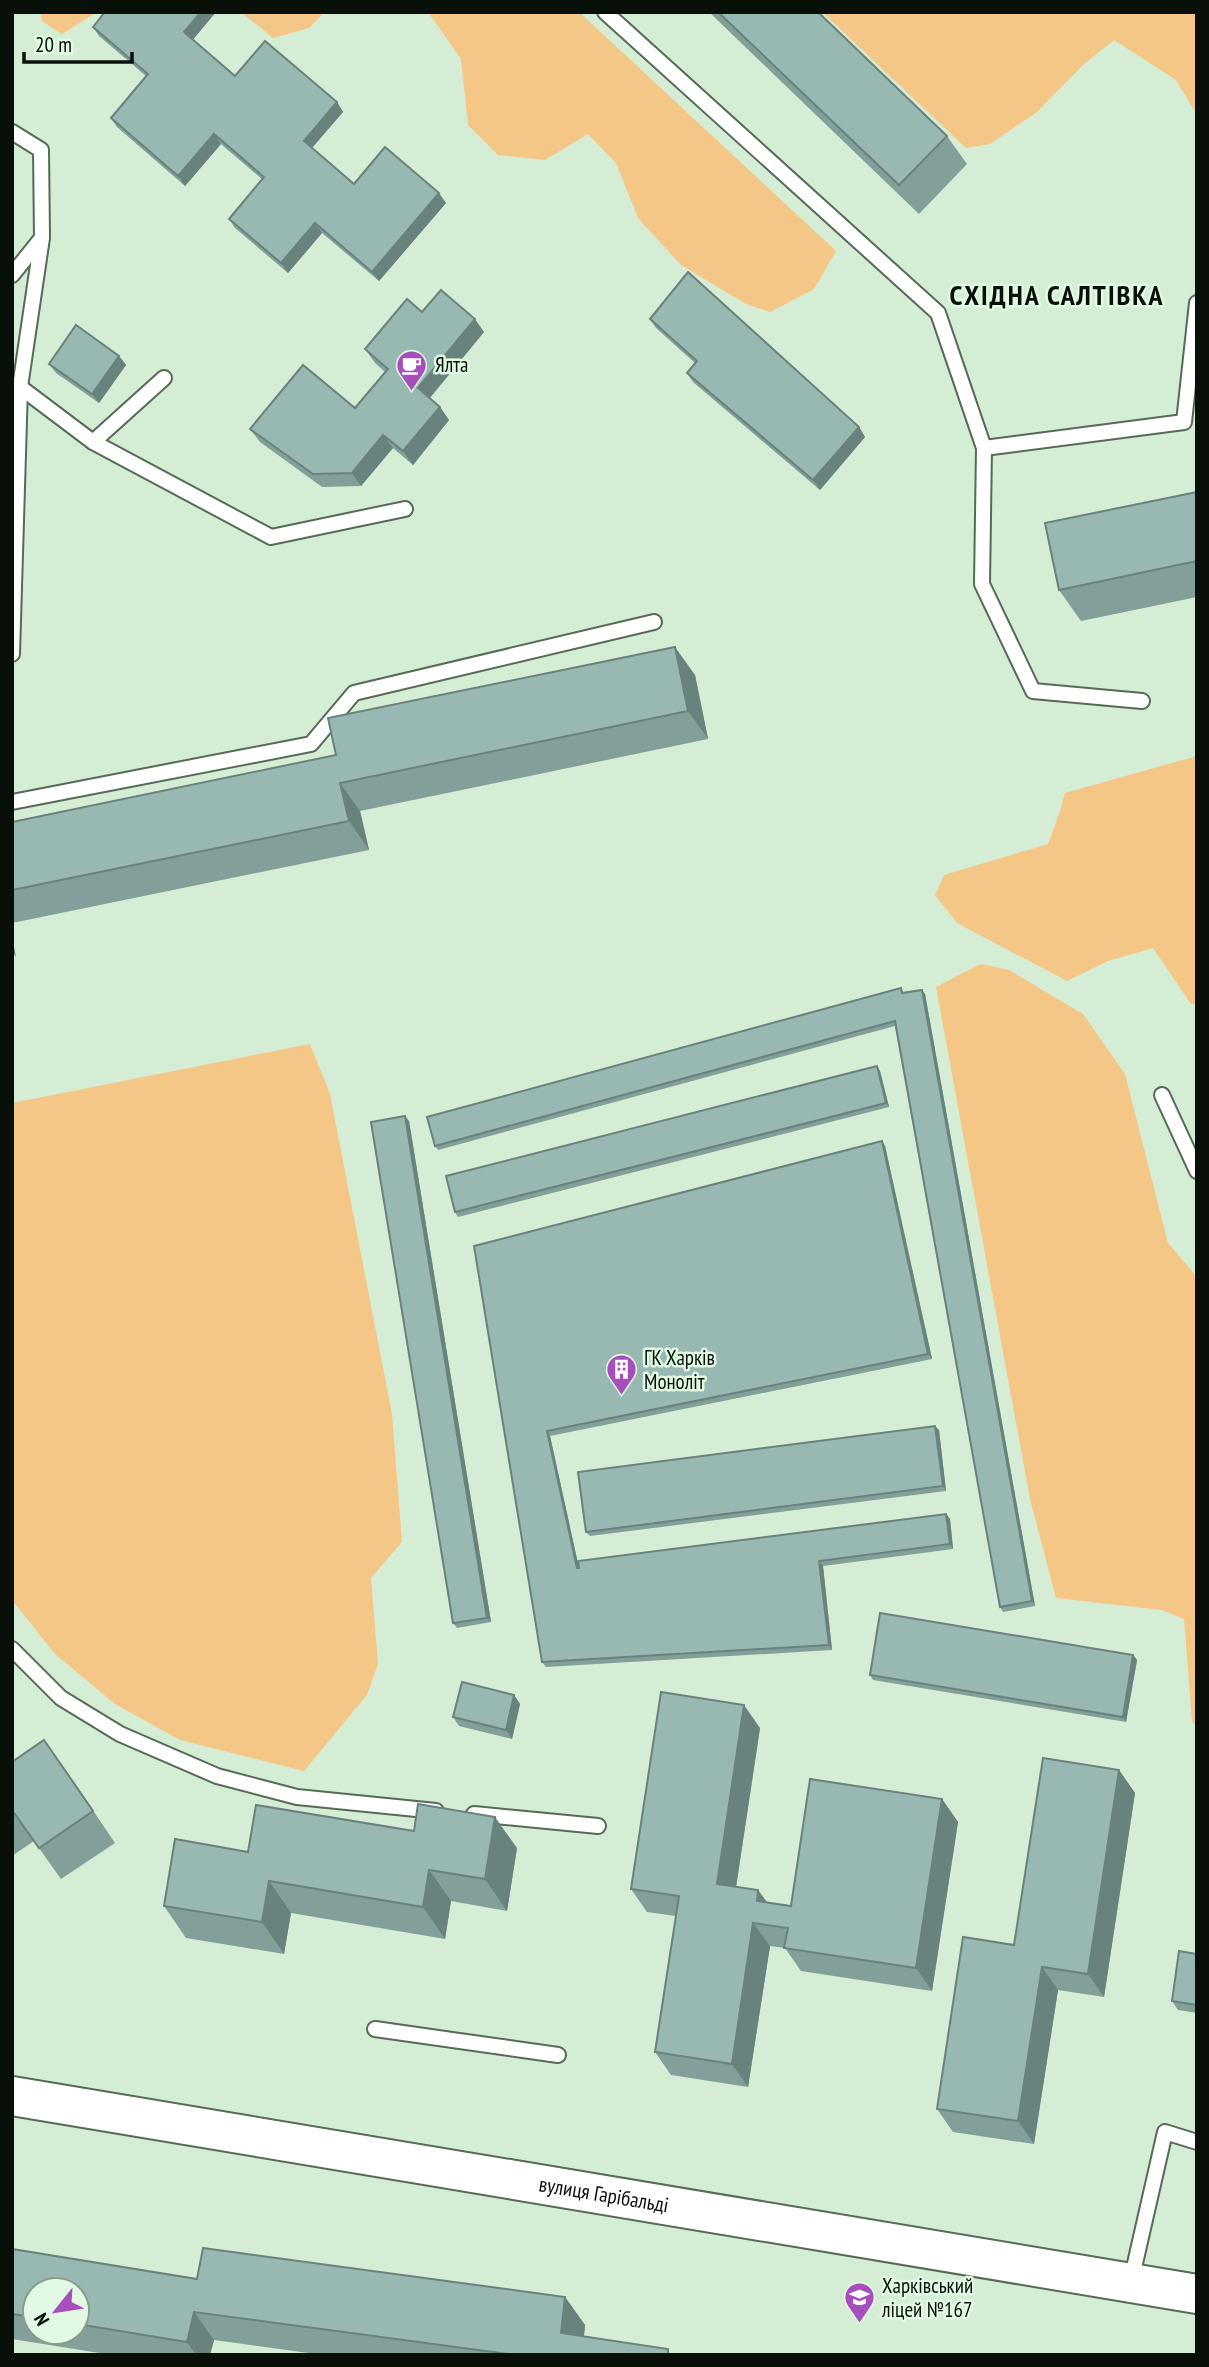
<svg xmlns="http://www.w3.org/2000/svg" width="1209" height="2367" viewBox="0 0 1209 2367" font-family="'PT Sans Narrow',sans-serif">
<rect width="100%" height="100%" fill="#d5ecd5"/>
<g fill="#f5c786">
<path d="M41,12H97L62,34L42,21Z"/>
<path d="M241,12H325L309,28L273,38Z"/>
<path d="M428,12H579L836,251L814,289L770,312L746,304L681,265L638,218L616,163L588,134L545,160L498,155L468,125L461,59Z"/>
<path d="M822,12H1197V115L1176,80L1114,40L1084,64L1037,112L990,144L966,148Z"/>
<path d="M1197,756V1004H1191L1153,948L1108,961L1067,981L957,923L935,895L944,875L1048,844L1059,814L1065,793Z"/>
<path d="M980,964L1009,970L1083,1014L1125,1074L1168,1243L1197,1277V1726L1192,1722L1184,1619L1162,1610L1056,1598L1030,1499L936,987Z"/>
<path d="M310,1044L330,1094L392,1414L402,1542L371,1578L378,1664L367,1695L304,1771L180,1740L115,1704L55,1654L12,1600V1103Z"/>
</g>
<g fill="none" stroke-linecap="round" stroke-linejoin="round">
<defs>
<g id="lane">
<path d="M605,12L938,313L984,448L982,584L1033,691L1142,701"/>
<path d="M12,132L41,150L42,238L20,387L12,654"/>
<path d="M12,275L41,239"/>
<path d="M20,387L93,442L164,378"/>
<path d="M93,442L271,537L405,509"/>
<path d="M984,448L1184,422L1197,303"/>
<path d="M12,802L311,744L354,693L654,622"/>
<path d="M1162,1095L1197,1171"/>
<path d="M12,1649L61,1698L120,1734L217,1776L297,1797L436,1811"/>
<path d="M474,1814L598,1826"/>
<path d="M375,2029L558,2055"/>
<path d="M1131,2281L1165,2132L1197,2142"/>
</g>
<g id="secondary">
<path id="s1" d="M12,2096L1197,2294"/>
</g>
</defs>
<use href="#lane" stroke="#566a57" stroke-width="18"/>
<use href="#secondary" stroke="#566a57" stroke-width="42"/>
<use href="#lane" stroke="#fff" stroke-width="14"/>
<use href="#secondary" stroke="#fff" stroke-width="38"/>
</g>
<g fill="#829f99" fill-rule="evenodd">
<path d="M105,12H216L192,40L235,76L337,102L343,112L312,148L354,184L446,203L379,281L322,233L288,273L235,228L229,219L263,180L221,144L185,186L117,127L111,118L146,76L99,36L93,27Z"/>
<path d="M709,12H818L947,136L967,164L919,214Z"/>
<path d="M422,312L484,332L430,398L440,407L449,420L413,465L393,448L361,486L322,487L260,442L250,429L355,408L385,372L375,363L365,349Z"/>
<path d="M650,319L859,427L865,437L820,490L693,382L687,373L695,363L656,328Z"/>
<path d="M119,356L126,365L99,403L56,373L49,364Z"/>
<path d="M1197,492V597L1081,621L1059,590Z"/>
<path d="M695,675L708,739L360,811L369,850L12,923V822L336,755Z"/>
<path d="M901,988L904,993L925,994L1035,1606L1003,1612L1000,1607L895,1026L438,1150L435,1146Z"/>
<path d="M877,1066L880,1071L889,1107L458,1217L455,1212Z"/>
<path d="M409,1121L491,1622L457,1628L453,1623Z"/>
<path d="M885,1146L932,1359L550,1436L579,1568L946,1514L950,1519L953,1549L823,1566L832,1650L546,1667L542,1662L474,1246Z"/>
<path d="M939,1430L946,1491L590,1536L586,1532Z"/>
<path d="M1133,1655L1137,1660L1126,1722L873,1680L870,1675Z"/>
<path d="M514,1695L520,1704L512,1739L459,1726L453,1717Z"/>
<path d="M760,1728L736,1887L758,1890L767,1902L791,1906L942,1799L958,1822L932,1991L801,1971L785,1948L770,1946L748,2087L671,2075L655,2052L676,1916L647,1912L631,1889Z"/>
<path d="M12,1762L66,1771L115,1843L61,1879L34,1841L12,1856Z"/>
<path d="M1119,1770L1135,1793L1104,1997L1058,1990L1034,2144L953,2132L937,2109L1014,1945Z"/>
<path d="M517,1848L507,1911L451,1901L445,1939L291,1913L284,1954L186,1938L164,1906L248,1852Z"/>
<path d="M1197,1954V2013L1178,2010L1172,2001Z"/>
<path d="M12,2249L197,2279L565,2297L585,2325L584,2336L672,2355H323L214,2340L210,2355H112L12,2339ZM35,2290H77V2332H35Z"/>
</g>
<g fill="#6a827d">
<path d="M201,12H216L191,42L184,32Z"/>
<path d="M337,102L343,112L310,150L304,141Z"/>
<path d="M214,134L221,144L185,186L178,176Z"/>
<path d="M439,193L446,203L379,281L372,272Z"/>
<path d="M315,223L322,233L288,273L281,263Z"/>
<path d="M475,319L484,332L427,401L418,388Z"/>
<path d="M119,356L126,365L99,403L92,394Z"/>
<path d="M440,407L449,420L413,465L403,451Z"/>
<path d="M859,427L865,437L820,490L813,480Z"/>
<path d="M383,435L393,448L361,486L352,473Z"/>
<path d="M675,647L695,675L708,739L688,711Z"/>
<path d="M340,783L360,811L369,850L349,821Z"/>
<path d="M12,937L16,957L12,951Z"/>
<path d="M922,990L925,994L1035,1606L1032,1601Z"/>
<path d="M877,1066L880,1071L889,1107L886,1103Z"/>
<path d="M405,1116L409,1121L491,1622L487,1618Z"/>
<path d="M882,1141L885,1146L932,1359L928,1354Z"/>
<path d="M935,1426L939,1430L946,1491L943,1486Z"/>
<path d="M547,1431L550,1436L580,1573L577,1568Z"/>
<path d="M946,1514L950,1519L953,1549L950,1544Z"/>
<path d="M819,1561L823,1566L832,1650L829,1645Z"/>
<path d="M1133,1655L1137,1660L1126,1722L1123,1717Z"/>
<path d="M514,1695L520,1704L512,1739L506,1730Z"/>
<path d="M744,1705L760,1728L733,1907L717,1884Z"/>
<path d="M44,1740L66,1771L115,1843L93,1811Z"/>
<path d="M1119,1770L1135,1793L1104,1997L1088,1974Z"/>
<path d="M942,1799L958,1822L932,1991L916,1968Z"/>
<path d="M495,1817L517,1848L507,1911L485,1879Z"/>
<path d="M429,1870L451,1901L445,1939L423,1907Z"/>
<path d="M269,1881L291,1913L284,1954L262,1922Z"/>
<path d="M758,1890L774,1913L757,1901Z"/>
<path d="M753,1923L770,1946L748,2087L732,2064Z"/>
<path d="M1042,1967L1058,1990L1034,2144L1018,2121Z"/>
<path d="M565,2297L585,2325L582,2355L561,2333Z"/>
<path d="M194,2312L214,2340L210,2355H196L187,2342Z"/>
</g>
<g fill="#97b9b2" stroke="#6a827d" stroke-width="2">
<path d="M105,12H201L184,32L235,76L265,41L337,102L304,141L354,184L385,147L439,193L372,272L315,223L281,263L229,219L264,177L214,134L178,176L111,118L148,74L93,27Z"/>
<path d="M718,12H818L947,136L899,185Z"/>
<path d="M688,272L859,427L813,480L687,373L697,361L650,319Z"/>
<path d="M441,290L475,319L418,388L440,407L403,451L383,435L352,473L313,474L250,429L303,365L355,408L388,369L365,349L407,299L422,312Z"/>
<path d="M76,325L119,356L92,394L49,364Z"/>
<path d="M1197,492V561L1059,590L1045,523Z"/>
<path d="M675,647L688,711L340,783L349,821L12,890V822L336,755L328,718Z"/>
<path d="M901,988L902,993L922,990L1032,1601L1000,1607L895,1021L435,1146L427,1117Z"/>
<path d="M877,1066L886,1103L455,1212L446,1176Z"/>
<path d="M405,1116L487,1618L453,1623L371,1122Z"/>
<path d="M882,1141L928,1354L547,1431L577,1568H579L578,1561L946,1514L950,1544L819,1561L829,1645L542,1662L474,1246Z"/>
<path d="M935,1426L943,1486L586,1532L578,1472Z"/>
<path d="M880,1613L1133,1655L1123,1717L870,1675Z"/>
<path d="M462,1682L514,1695L506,1730L453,1717Z"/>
<path d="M661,1692L744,1705L717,1884L758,1890L757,1901L791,1906L810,1779L942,1799L916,1968L784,1948L788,1928L753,1923L732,2064L655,2052L679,1896L631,1889Z"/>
<path d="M44,1740L93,1811L39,1848L12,1810V1762Z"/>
<path d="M1043,1758L1119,1770L1088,1974L1042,1967L1018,2121L937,2109L963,1937L1014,1945Z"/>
<path d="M418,1804L495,1817L485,1879L429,1870L423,1907L269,1881L262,1922L164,1906L175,1839L248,1852L256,1805L414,1831Z"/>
<path d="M1179,1951L1197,1954V2005L1172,2001Z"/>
<path d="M203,2248L565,2297L561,2333L668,2349V2355H515L194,2312L187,2342L77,2324V2290H35V2317L12,2314V2249L197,2279Z"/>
</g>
<defs>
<symbol id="cafe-pin" viewBox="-11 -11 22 30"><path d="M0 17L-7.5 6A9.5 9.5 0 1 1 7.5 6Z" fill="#a64ebb" stroke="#e2f9e3"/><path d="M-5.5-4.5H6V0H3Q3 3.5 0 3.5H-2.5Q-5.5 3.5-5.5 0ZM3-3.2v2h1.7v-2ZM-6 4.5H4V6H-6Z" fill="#fff"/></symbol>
<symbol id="building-pin" viewBox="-11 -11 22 30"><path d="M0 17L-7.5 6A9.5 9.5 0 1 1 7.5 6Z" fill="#a64ebb" stroke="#e2f9e3"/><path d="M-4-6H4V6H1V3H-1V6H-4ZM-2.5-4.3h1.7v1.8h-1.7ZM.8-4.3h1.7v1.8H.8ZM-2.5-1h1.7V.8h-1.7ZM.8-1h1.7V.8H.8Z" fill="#fff"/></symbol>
<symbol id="school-pin" viewBox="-11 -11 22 30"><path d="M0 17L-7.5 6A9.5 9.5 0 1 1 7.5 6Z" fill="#a64ebb" stroke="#e2f9e3"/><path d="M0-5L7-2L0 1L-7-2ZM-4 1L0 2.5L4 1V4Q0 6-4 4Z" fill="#fff"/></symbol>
</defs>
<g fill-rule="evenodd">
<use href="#cafe-pin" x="394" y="348" width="35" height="47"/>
<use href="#building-pin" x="604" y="1352" width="35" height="47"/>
<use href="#school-pin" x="842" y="2280" width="35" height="47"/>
</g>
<g text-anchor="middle" stroke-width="5" stroke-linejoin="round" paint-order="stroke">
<g font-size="21" fill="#091009" stroke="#e2f9e3" text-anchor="start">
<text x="435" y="372">Ялта</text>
<text x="644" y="1365">ГК Харків<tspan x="644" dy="24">Моноліт</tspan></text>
<text x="882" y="2293">Харківський<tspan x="882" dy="24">ліцей №167</tspan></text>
</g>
<g font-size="21" fill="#091009" stroke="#e2f9e3">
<text dy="7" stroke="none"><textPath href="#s1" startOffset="600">вулиця Гарібальді</textPath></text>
</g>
<g font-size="28" font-weight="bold" letter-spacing="2" fill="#091009" stroke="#e2f9e3">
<text x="1057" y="305">СХІДНА САЛТІВКА</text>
</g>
</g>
<rect width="1209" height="2367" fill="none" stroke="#091009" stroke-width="28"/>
<g transform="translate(56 2311) rotate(240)"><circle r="33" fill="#e2f9e3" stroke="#8b9c8c" stroke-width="2"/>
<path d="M0-5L12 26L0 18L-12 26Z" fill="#a64ebb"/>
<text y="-10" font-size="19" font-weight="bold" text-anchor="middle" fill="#091009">N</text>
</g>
<path d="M24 52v10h108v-10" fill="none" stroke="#091009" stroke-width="3.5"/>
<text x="35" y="52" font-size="21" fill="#091009" stroke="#e2f9e3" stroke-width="5" paint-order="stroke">20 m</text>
</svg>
